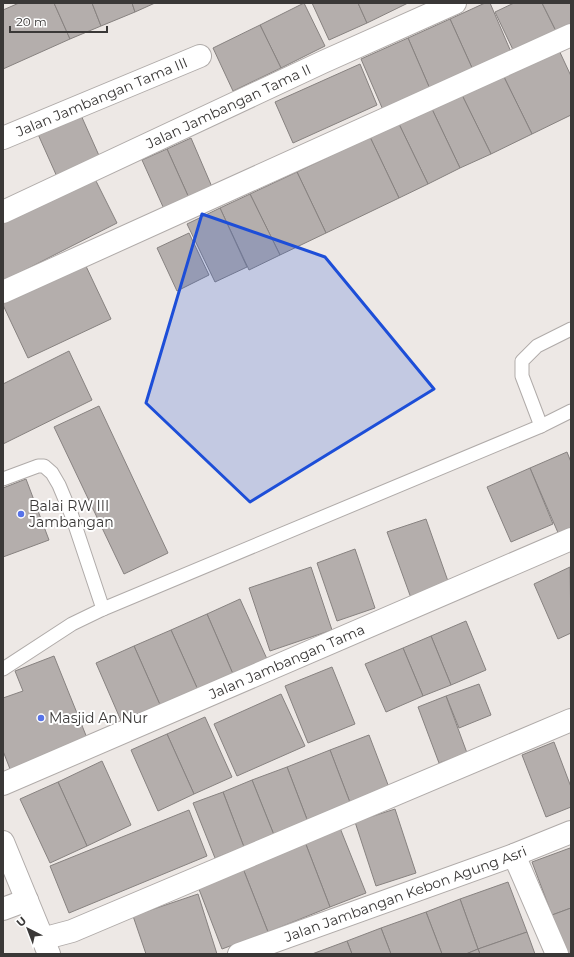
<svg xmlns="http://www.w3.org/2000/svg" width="574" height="957" viewBox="0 0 574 957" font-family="Montserrat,sans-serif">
<rect width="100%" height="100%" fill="#ede8e5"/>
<g fill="#b4aeac" stroke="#878280">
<path d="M19,3H54L70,39L3,69V10Z"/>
<path d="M54,3H92L101,26L70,39Z"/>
<path d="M92,3H132L135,12L101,26Z"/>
<path d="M132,3H155L135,12Z"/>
<path d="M304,3L325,46L281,68L260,25Z"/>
<path d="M312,3H358L367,23L329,40Z"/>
<path d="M358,3H408L367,23Z"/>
<path d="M485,3H490L511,52L473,70L450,19Z"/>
<path d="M514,3H542L558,35L516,56L495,12Z"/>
<path d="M542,3H571V29L558,35Z"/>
<path d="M450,19L473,70L430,89L408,38Z"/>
<path d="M260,25L281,68L233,91L213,48Z"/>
<path d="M408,38L430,89L383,110L361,59Z"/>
<path d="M557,46L571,76V115L532,134L502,73Z"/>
<path d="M360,64L377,105L293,143L275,102Z"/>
<path d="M502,73L532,134L491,154L461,93Z"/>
<path d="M461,93L491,154L460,168L431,107Z"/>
<path d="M431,107L460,168L428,184L398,122Z"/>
<path d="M80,113L101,160L58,179L37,132Z"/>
<path d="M398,122L428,184L399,198L370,137Z"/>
<path d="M370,137L399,198L326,233L297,172Z"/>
<path d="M191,138L212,187L189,198L167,149Z"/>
<path d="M167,149L189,198L164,209L142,160Z"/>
<path d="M297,172L326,233L280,255L250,194Z"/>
<path d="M94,177L117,223L3,281V222Z"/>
<path d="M250,194L280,255L249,270L220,208Z"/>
<path d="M220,208L247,267L215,282L187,224Z"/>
<path d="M189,233L209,275L177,291L157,248Z"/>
<path d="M84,262L111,319L28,358L3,305V301Z"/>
<path d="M69,351L92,400L3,444V384Z"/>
<path d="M99,406L168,553L124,574L54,427Z"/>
<path d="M567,452L571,462V529L559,535L530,468Z"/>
<path d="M530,468L553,524L511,542L487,487Z"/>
<path d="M26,479L49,540L3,557V488Z"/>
<path d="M426,519L449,584L411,598L387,532Z"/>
<path d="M355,549L375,608L337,621L317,563Z"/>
<path d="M311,567L332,630L270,651L249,588Z"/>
<path d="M570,567L571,633L558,639L534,584Z"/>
<path d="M240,599L267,659L233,674L207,614Z"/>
<path d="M207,614L233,674L198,690L171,630Z"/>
<path d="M466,621L486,670L451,685L431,636Z"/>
<path d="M171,630L198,690L161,707L134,646Z"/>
<path d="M431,636L451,685L423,696L403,648Z"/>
<path d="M134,646L161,707L122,723L96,663Z"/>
<path d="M403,648L423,696L386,712L365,664Z"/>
<path d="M54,656L87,738L10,769L3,751V698L23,691L15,671Z"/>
<path d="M332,667L355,724L308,743L285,686Z"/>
<path d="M479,684L491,715L459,728L446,696Z"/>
<path d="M281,694L305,746L237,776L214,724Z"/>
<path d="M446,696L467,753L439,763L418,707Z"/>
<path d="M205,717L232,777L194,794L167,734Z"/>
<path d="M167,734L194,794L158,811L131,750Z"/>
<path d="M369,735L390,790L351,805L330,750Z"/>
<path d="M554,742L571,787V807L546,817L522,755Z"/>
<path d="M330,750L351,805L308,822L287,767Z"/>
<path d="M102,761L131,825L87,846L58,782Z"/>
<path d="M287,767L308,822L274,835L252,780Z"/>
<path d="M252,780L274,835L244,847L223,792Z"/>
<path d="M58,782L87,846L50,863L20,799Z"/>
<path d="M223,792L244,847L215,858L193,803Z"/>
<path d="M395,809L416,873L376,886L355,822Z"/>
<path d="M189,810L207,856L69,913L50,866Z"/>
<path d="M340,828L366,893L330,907L305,842Z"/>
<path d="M305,842L330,907L268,932L242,866Z"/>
<path d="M570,848L571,852V908L552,915L532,862Z"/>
<path d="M242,866L268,932L222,949L197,884Z"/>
<path d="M508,882L527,932L478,949L460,899Z"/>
<path d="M198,894L217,954H146L133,916Z"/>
<path d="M460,899L478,949L466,954H442L426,912Z"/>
<path d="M571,908V954H567L552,915Z"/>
<path d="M426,912L442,954H391L381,928Z"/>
<path d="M381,928L391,954H352L347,941Z"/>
<path d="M527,932L535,954H480L478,949Z"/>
<path d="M347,941L352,954H312Z"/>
<path d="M478,949L480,954H466Z"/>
</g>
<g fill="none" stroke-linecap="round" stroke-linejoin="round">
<defs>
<g id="lane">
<path d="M541,426L522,376V361L537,346L571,329"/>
<path d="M3,479L38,466H44L52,473L59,485L72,516L103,609"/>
<path d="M3,669L72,624L103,609L541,426L571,411"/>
</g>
<g id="street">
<path id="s1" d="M3,138L200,56"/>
<path id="s2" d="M3,212L323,62L455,3"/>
<path d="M3,292L571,35"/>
<path id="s3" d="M3,784L571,539"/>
<path d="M514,855L557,954"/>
<path d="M3,909L27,900"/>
<path d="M42,939L72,931L571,720"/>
<path id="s4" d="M239,954L514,855L571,832"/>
</g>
<path id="secondary" d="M3,842L49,954"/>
</defs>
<use href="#lane" stroke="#b0aba9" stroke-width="15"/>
<use href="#street" stroke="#b0aba9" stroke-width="24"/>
<use href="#secondary" stroke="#b0aba9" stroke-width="24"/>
<use href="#lane" stroke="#fff" stroke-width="13"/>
<use href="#street" stroke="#fff" stroke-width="22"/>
<use href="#secondary" stroke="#fff" stroke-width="22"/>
</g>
<path fill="#1d4ed8" fill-opacity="0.2" stroke="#1d4ed8" stroke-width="3" stroke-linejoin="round" d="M202,214L325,257L434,389L250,502L146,403Z"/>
<g fill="#5773e9" stroke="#fff" stroke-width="1.5">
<circle cx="21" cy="514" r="4"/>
<circle cx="41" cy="718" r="4"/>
</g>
<g text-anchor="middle" stroke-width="4" stroke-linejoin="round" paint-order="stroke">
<g font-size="14" fill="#3a3837" stroke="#fff">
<text dy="5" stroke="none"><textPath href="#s1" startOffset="107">Jalan Jambangan Tama III</textPath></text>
<text dy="5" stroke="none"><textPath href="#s2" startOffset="249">Jalan Jambangan Tama II</textPath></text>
<text dy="5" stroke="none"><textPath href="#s3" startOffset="309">Jalan Jambangan Tama</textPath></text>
<text dy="5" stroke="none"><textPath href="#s4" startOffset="177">Jalan Jambangan Kebon Agung Asri</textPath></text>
</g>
<g font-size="14" fill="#3a3837" stroke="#fff" text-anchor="start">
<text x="29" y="511">Balai RW III<tspan x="29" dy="16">Jambangan</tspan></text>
<text x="49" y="723">Masjid An Nur</text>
</g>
</g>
<rect width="574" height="957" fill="none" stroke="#3a3837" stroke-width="8"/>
<g transform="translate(28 929) rotate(318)" stroke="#ffffff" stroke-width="3" paint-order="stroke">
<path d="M0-3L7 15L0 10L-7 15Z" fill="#3a3837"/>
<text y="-6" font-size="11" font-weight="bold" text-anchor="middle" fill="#3a3837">U</text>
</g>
<path d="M10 26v6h97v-6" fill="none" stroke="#3a3837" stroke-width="2"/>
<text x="16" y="26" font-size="12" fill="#3a3837" stroke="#ffffff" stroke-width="3" paint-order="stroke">20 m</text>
</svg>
